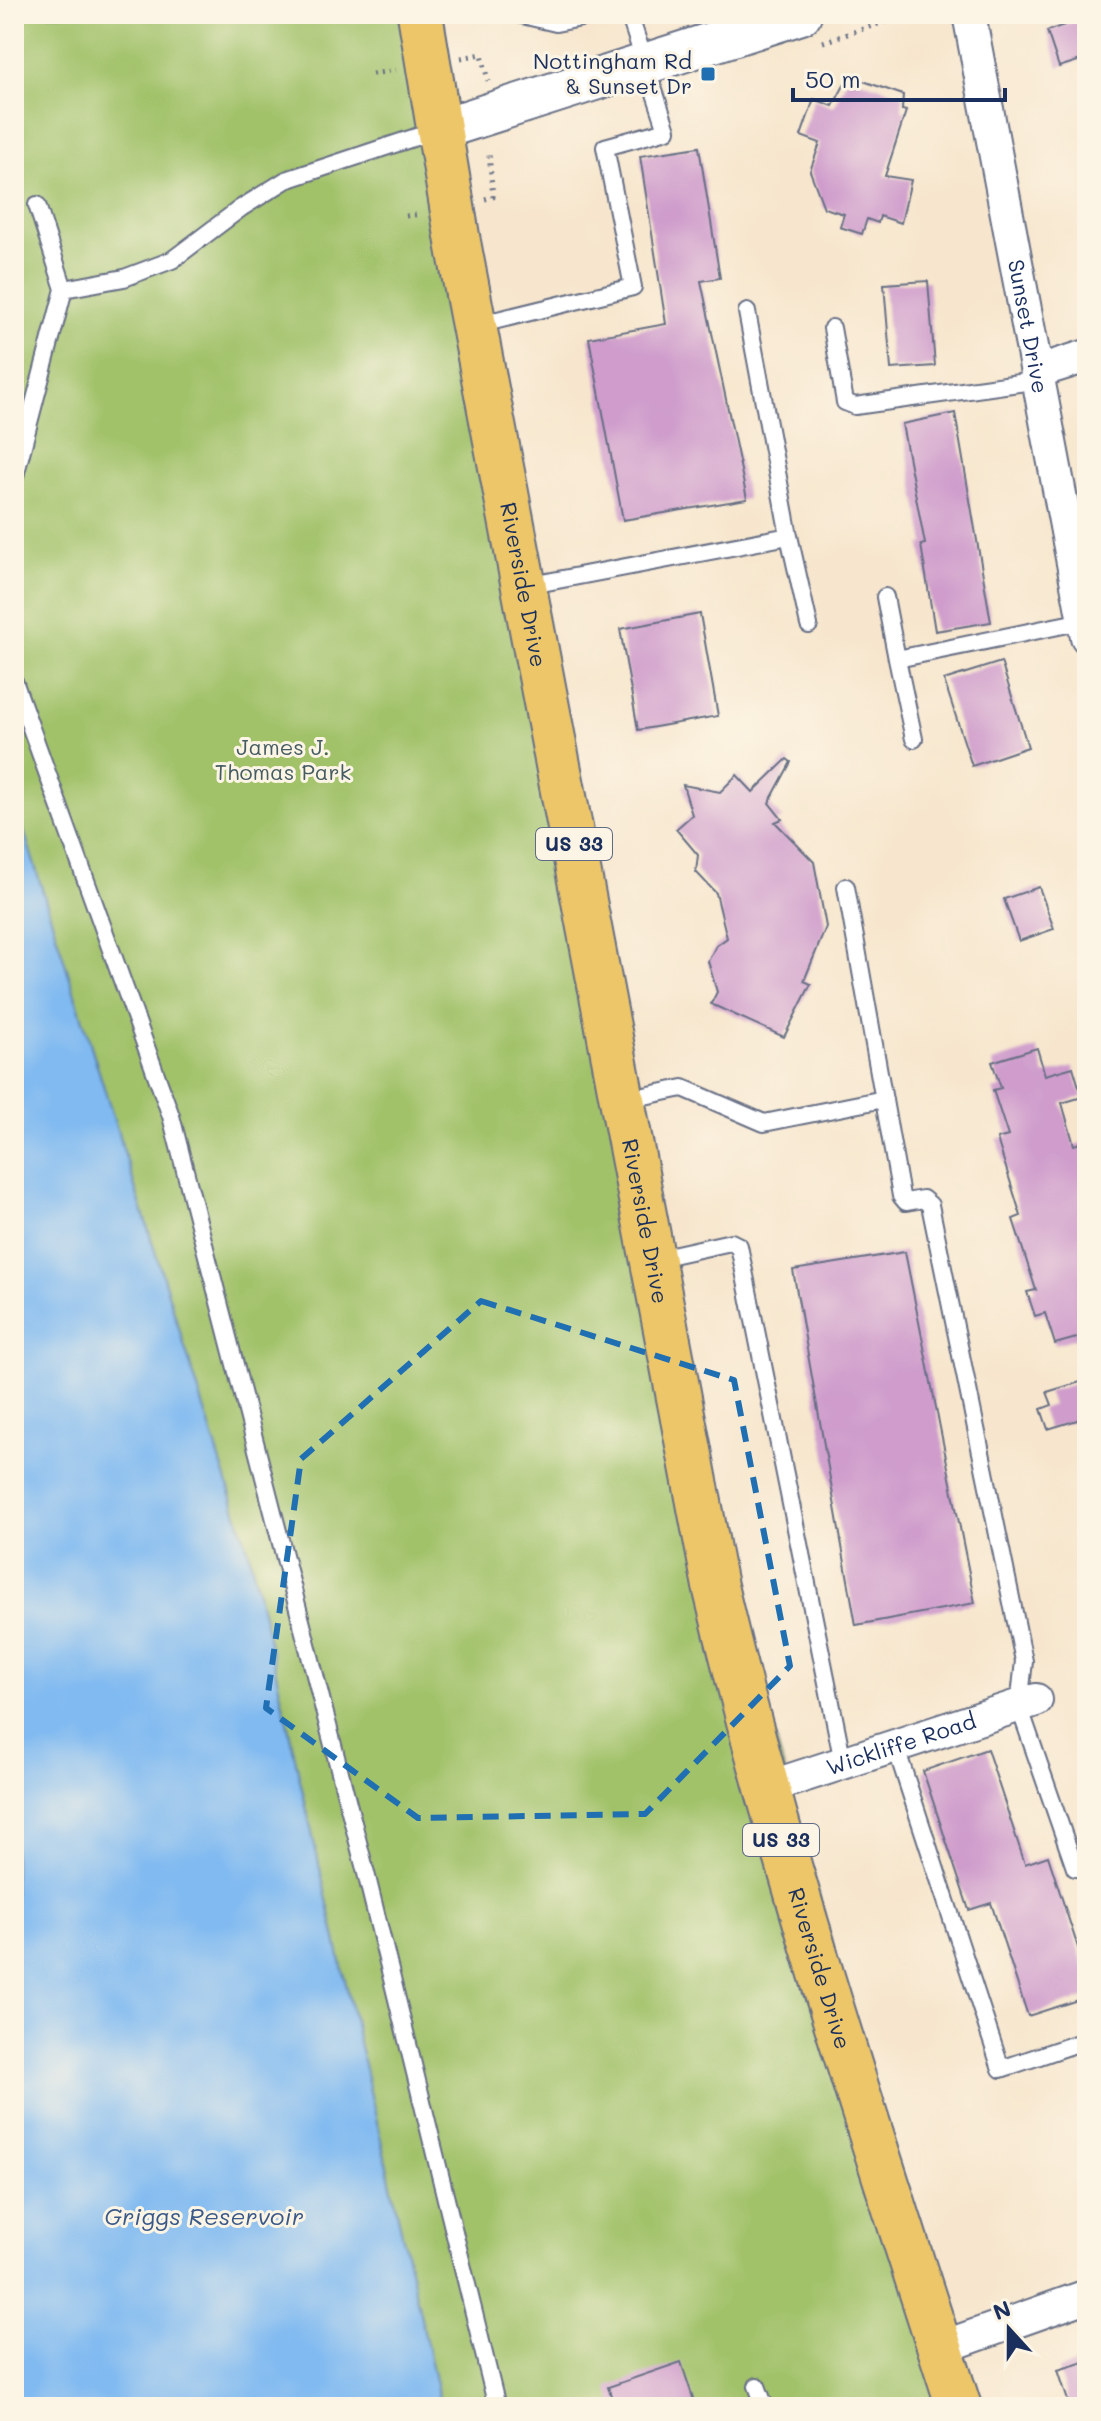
<svg xmlns="http://www.w3.org/2000/svg" width="1101" height="2421" font-family="Mali,sans-serif">
<style>
.green{fill:#a2c26a;stroke:#5e7864;stroke-width:2}
.water{fill:#80baf1;stroke:#4e74a8;stroke-width:2}
.building{fill:#cf9ccc}
.lines{fill:none;stroke-linecap:round;stroke-linejoin:round}
.service-casing{stroke:#686f85;stroke-width:20}
.minor-casing{stroke:#686f85;stroke-width:36}
.tertiary-casing{stroke:#686f85;stroke-width:44}
.primary-casing{stroke:#686f85;stroke-width:48}
.path{stroke:#686f85;stroke-width:5;stroke-dasharray:2 6;stroke-linecap:butt}
.service{stroke:#fff;stroke-width:16}
.minor{stroke:#fff;stroke-width:32}
.tertiary{stroke:#fff;stroke-width:40}
.primary{stroke:#ecc669;stroke-width:44}
.marked{fill:none;stroke:#1f6fb2;stroke-width:6;stroke-dasharray:16 10;stroke-linejoin:round}
.poi-dot{fill:#1f6fb2;stroke:#fcf5e5;stroke-width:3}
.labels{text-anchor:middle;stroke-width:6;stroke-linejoin:round;paint-order:stroke}
.shield{fill:#fcf5e5;stroke:#5e6a86;stroke-width:2}
.shield-label{font-size:20px;font-weight:bold;fill:#1b2f5e}
.poi-label{font-size:22px;fill:#1b2f5e;stroke:#fcf5e5;text-anchor:end}
.street-label{font-size:22px;fill:#1b2f5e;stroke:#fcf5e5}
.park-label{font-size:22px;fill:#445b62;stroke:#fcf5e5}
.water-label{font-size:24px;font-style:italic;fill:#39598a;stroke:#fcf5e5}
</style>
<rect width="100%" height="100%" fill="#fcf5e5"/>
<filter id="ink" filterUnits="userSpaceOnUse"><feTurbulence type="fractalNoise" baseFrequency=".0125" numOctaves="2"/><feDisplacementMap in="SourceGraphic" scale="16" xChannelSelector="R" yChannelSelector="G"/><feConvolveMatrix kernelMatrix="1 2 1 2 8 2 1 2 1" color-interpolation-filters="sRGB"/></filter>
<filter id="wash" filterUnits="userSpaceOnUse"><feTurbulence type="fractalNoise" baseFrequency=".006" numOctaves="4" result="noise"/><feDisplacementMap in="SourceGraphic" scale="32" xChannelSelector="R" yChannelSelector="G"/><feGaussianBlur stdDeviation="1.8" result="paint"/><feColorMatrix in="noise" values="0 0 0 0 0 0 0 0 0 0 0 0 0 0 0 0 0 1.4 0 .05"/><feComposite in="paint" operator="in"/></filter>
<g filter="url(#wash)">
<rect width="100%" height="100%" fill="#f7e6cd"/>
<path class="green" d="M14,14h406l256,1361 283,1032h-518l-192,-854 -235,-754z"/>
<path class="water" d="M14,799l235,754 192,854h-427z"/>
<g id="blocks">
<path class="building" d="M1087,17v41l-28,9 -12,-36z
M849,76l54,19 -1,15 4,1 -21,65 26,4 -10,43 -21,-7 -2,7 -11,-4 -5,15 -22,-7 4,-13 -20,-6 -14,-37 10,-28 -19,-7 13,-37 19,7z
M699,147l21,131 -19,3 46,218 -124,21 -34,-182 77,-14 -26,-168z
M928,281l7,85 -44,3 -7,-85z
M955,413l36,209 -56,9 -14,-86 4,-1 -23,-120z
M700,614l18,102 -80,14 -18,-101z
M1001,662l27,85 -56,19 -28,-86z
M787,759l4,3 -22,41 13,16 -7,3 39,40 12,65 -22,54 7,3 -27,53 -73,-33 6,-12 -9,-31 8,-15 11,-8 -11,-45 -20,-21 2,-17 -22,-26 16,-14 -9,-30 37,7 17,-17 16,17z
M1039,887l15,42 -35,12 -15,-42z
M1037,1048l8,27 28,-8 9,30 -20,6 12,42 13,-4v194l-32,9 -10,-31 -10,3 -8,-24 9,-2 -23,-71 8,-3 -24,-77 11,-3 -15,-46 8,-2 -9,-26z
M905,1252l70,351 -119,22 -63,-355z
M1087,1380v37l-39,12 -7,-20 11,-4 -5,-13z
M987,1749l38,115 23,-8 39,119v22l-59,19 -37,-113 -22,7 -46,-139z
M1087,2361v46h-17l-12,-37z
M681,2362l15,45h-81l-7,-20z"/>
</g>
</g>
<g filter="url(#ink)">
<use href="#blocks" fill-opacity="0" stroke="#686f85" stroke-width="2"/>
<g class="lines">
<g class="service-casing">
<path id="service" d="M518,14l38,9 45,-9
M64,289l60,-11 48,-18 69,-52 45,-28 151,-50
M477,325l156,-38 -28,-140 62,-17 -38,-116
M832,328l13,74 10,4 185,-26
M14,480l50,-191 -27,-84
M789,536l20,89
M526,586l263,-50 -42,-224
M885,597l12,62
M14,681l157,435 196,761 130,530
M914,739l-17,-80 186,-38
M846,887l55,309 5,6 17,-3 7,6 94,456 -5,45 56,162 12,1
M625,1100l58,-12 81,35 120,-24
M654,1259l77,-17 8,4 104,516
M895,1745l106,324 86,-29
M757,2386l8,21"/>
</g>
<g class="minor-casing">
<g id="minor">
<path id="s1" d="M969,14l118,623"/>
<path d="M1039,371l48,-15"/>
<path id="s2" d="M766,1788l270,-88"/>
<path d="M940,2348l147,-52"/>
</g>
</g>
<g class="tertiary-casing">
<path id="tertiary" d="M441,129l360,-115"/>
</g>
<g class="primary-casing">
<g id="primary">
<path id="s3" d="M420,14l38,228 257,1344c66,279 156,549 244,821"/>
</g>
</g>
<path class="path" d="M823,42l86,-28
M461,58l21,-4 6,27
M372,74l24,-4
M485,199l8,-2 -4,-43
M406,216l15,-2"/>
<use href="#service" class="service"/>
<use href="#minor" class="minor"/>
<use href="#tertiary" class="tertiary"/>
<use href="#primary" class="primary"/>
</g>
</g>
<path class="marked" d="M481,1301l253,79 56,286 -145,148 -227,4 -152,-110 35,-249z"/>
<rect class="poi-dot" x="700" y="66" width="16" height="16" rx="4"/>
<g class="labels">
<g class="shield">
<rect x="536" y="828" width="76" height="32" rx="6"/>
<rect x="743" y="1824" width="76" height="32" rx="6"/>
</g>
<g class="shield-label">
<text x="574" y="851">US 33</text>
<text x="781" y="1847">US 33</text>
</g>
<g class="poi-label">
<text x="692" y="69">Nottingham Rd<tspan x="692" dy="25">&amp; Sunset Dr</tspan></text>
</g>
<g class="street-label">
<text dy="8" stroke="none"><textPath href="#s1" startOffset="318">Sunset Drive</textPath></text>
<text dy="8" stroke="none"><textPath href="#s3" startOffset="580">Riverside Drive</textPath></text>
<text dy="8" stroke="none"><textPath href="#s3" startOffset="1228">Riverside Drive</textPath></text>
<text dy="8" stroke="none"><textPath href="#s2" startOffset="142">Wickliffe Road</textPath></text>
<text dy="8" stroke="none"><textPath href="#s3" startOffset="1996">Riverside Drive</textPath></text>
</g>
<g class="park-label">
<text x="283" y="755">James J.<tspan x="283" dy="25">Thomas Park</tspan></text>
</g>
<g class="water-label">
<text x="204" y="2225">Griggs Reservoir</text>
</g>
</g>
<rect width="1101" height="2421" fill="none" stroke="#fcf5e5" stroke-width="48"/>
<g transform="translate(1009 2329) rotate(339)" stroke="#fcf5e5" stroke-width="6" paint-order="stroke">
<path d="M0-6L14 30L0 20L-14 30Z" fill="#1b2f5e"/>
<text y="-12" font-size="22" font-weight="bold" text-anchor="middle" fill="#1b2f5e">N</text>
</g>
<path d="M793 88v12h212v-12" fill="none" stroke="#1b2f5e" stroke-width="4"/>
<text x="805" y="88" font-size="24" fill="#1b2f5e" stroke="#fcf5e5" stroke-width="6" paint-order="stroke">50 m</text>
</svg>
